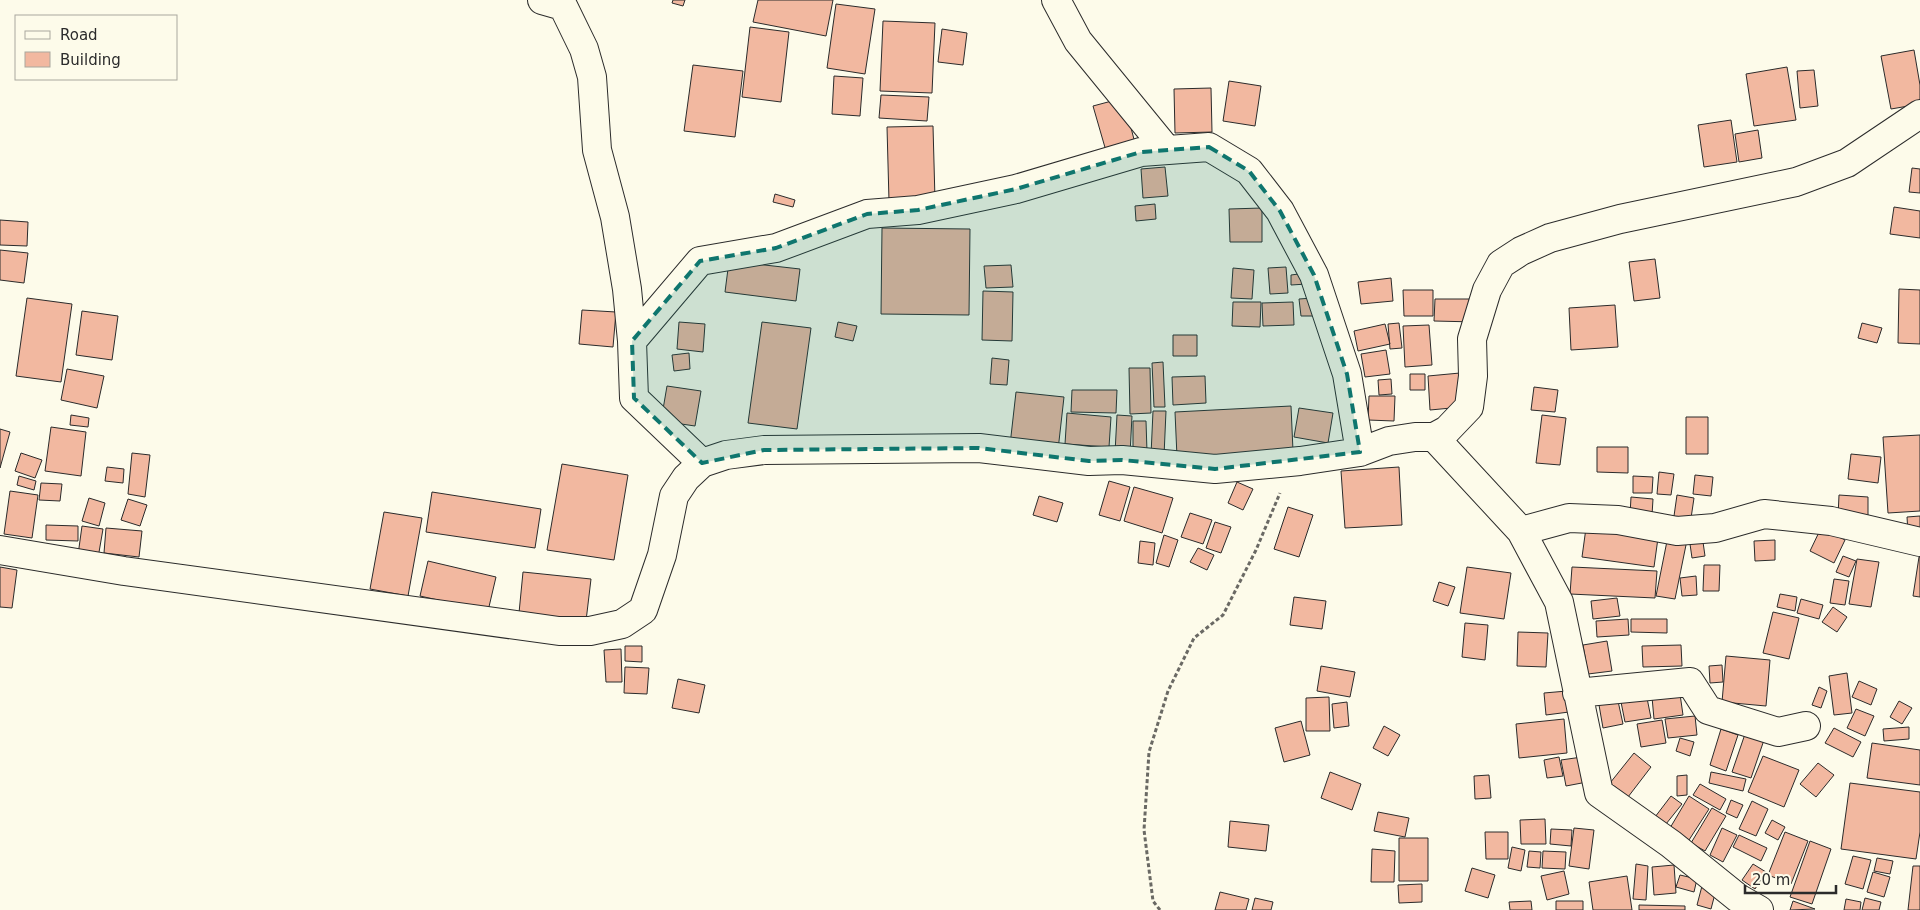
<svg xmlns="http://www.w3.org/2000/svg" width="1920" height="910" font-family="'DejaVu Sans',sans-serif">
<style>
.building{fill:#f2b8a0;stroke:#2b2b2b}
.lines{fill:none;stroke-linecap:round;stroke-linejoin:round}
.minor-casing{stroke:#2b2b2b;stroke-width:30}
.path{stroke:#6a6964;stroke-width:3;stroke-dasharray:4 2.5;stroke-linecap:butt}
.minor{stroke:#fdfbea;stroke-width:28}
.marked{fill:#0f766e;fill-opacity:0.2;stroke:#0f766e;stroke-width:4;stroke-dasharray:10 6;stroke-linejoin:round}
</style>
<rect width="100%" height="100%" fill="#fdfbea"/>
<path class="building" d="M673,0h12l-2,6 -11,-3z
M758,0h75l-7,36 -73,-14z
M836,4l39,5 -10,65 -38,-6z
M883,21l52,2 -3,70 -52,-2z
M750,27l39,5 -8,70 -39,-5z
M942,29l25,4 -4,32 -25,-3z
M1914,50l6,35v19l-29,5 -10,-53z
M693,65l50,6 -8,66 -51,-6z
M1787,67l9,53 -42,6 -8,-52z
M1814,70l4,36 -18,2 -3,-37z
M834,76l29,2 -3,38 -28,-2z
M1229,81l32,5 -6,40 -32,-5z
M1211,88l1,44 -37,1 -1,-44z
M881,95l48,2 -2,24 -48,-3z
M1123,98l12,45 -29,8 -13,-45z
M1731,120l6,42 -33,5 -6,-42z
M933,126l2,74 -46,1 -2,-74z
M1758,130l4,28 -23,4 -4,-28z
M1165,167l3,29 -25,2 -2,-29z
M1912,168l8,1v24l-11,-1z
M775,194l20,6 -2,7 -20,-5z
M1155,204l1,15 -20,2 -1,-15z
M1894,207l26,4v27l-30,-4z
M1262,208v34h-32l-1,-33z
M0,220l28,2 -1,24 -27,-1z
M882,228l88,1 -1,86 -88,-1z
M0,250l28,3 -4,30 -24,-3z
M1655,259l5,39 -26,3 -5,-39z
M729,261l71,8 -4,32 -71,-9z
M1011,265l2,22 -27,1 -2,-22z
M1286,267l2,26 -18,1 -2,-26z
M1233,268l21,2 -2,29 -21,-1z
M1306,273l1,11 -16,1v-10z
M1391,278l2,23 -32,3 -3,-22z
M1899,289l21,1v54l-22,-1z
M1403,290h30v26h-29z
M983,291l30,1 -1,49 -30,-1z
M27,298l45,6 -11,78 -45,-6z
M1313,298l1,18h-13l-2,-17z
M1435,299h41v23l-42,-1z
M1233,302h28l-1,25 -28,-1z
M1293,302l1,23 -31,1 -1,-23z
M1615,305l3,42 -47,3 -2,-42z
M582,310l34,2 -3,35 -34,-3z
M82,311l36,5 -6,44 -36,-5z
M679,322l26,2 -2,28 -26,-3z
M762,322l49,6 -14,101 -49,-6z
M838,322l19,4 -4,15 -18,-4z
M1399,323l3,25 -12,1 -2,-25z
M1862,323l20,5 -5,15 -19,-5z
M1385,324l5,20 -32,7 -4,-20z
M1429,325l3,40 -27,2 -2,-41z
M1173,335h24v21h-24z
M1386,350l4,24 -25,3 -4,-23z
M689,353l1,16 -16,2 -2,-16z
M992,358l17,2 -2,25 -17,-1z
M1163,362l2,45h-11l-2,-44z
M1129,368h21l1,45 -21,1z
M67,369l37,7 -7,32 -36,-8z
M1460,373l2,34 -32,3 -2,-34z
M1410,374h15v16h-15z
M1205,376l1,27 -33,2 -1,-28z
M1391,379l1,15 -13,1 -1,-15z
M667,386l34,5 -6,35 -34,-5z
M1534,387l24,3 -3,22 -24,-2z
M1072,390h45l-1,23 -45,-1z
M1016,392l48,5 -6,53 -48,-5z
M1369,396h26l-1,25 -26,-1z
M1291,406l2,45 -116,6 -2,-45z
M1299,408l34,5 -5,30 -34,-6z
M1153,411h13l-2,45 -13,-1z
M1067,413l44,4 -2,30 -44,-3z
M71,415l18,3 -1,9 -18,-2z
M1117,415l15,1 -2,38 -15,-1z
M1542,415l24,3 -6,47 -24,-2z
M1686,417h22v37h-22z
M1133,421h13l1,31h-14z
M51,427l35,5 -5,44 -36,-5z
M0,429l10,3 -10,36z
M1920,435v76l-32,2 -5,-76z
M1597,447h31v26l-31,-1z
M21,453l21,7 -7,18 -20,-7z
M132,453l18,2 -5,42 -17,-3z
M1851,454l30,3 -3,26 -30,-4z
M562,464l66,11 -14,85 -67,-10z
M107,467l17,2 -1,14 -18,-2z
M1399,467l3,58 -57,3 -4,-57z
M1659,472l15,2 -3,21 -14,-1z
M1695,475l18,2 -2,19 -18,-2z
M19,476l17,5 -2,9 -17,-5z
M1633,476l20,1 -1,16h-19z
M1109,481l21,6 -10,34 -21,-6z
M1237,482l16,7 -10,21 -15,-7z
M41,483l21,1 -2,17 -21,-1z
M1134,487l39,11 -11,35 -38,-12z
M10,491l28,4 -6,43 -28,-4z
M432,492l109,17 -6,39 -109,-16z
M1677,495l17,3 -4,27 -17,-2z
M1839,495l29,2v21l-30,-1z
M1039,496l24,7 -6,19 -24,-7z
M1631,497l22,2 -1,16h-22z
M89,498l16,5 -6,23 -17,-5z
M128,499l19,6 -7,21 -19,-6z
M1288,507l25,8 -14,42 -25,-8z
M384,512l38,6 -14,78 -38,-7z
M1190,513l22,7 -9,24 -22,-7z
M1920,516v17h-12l-1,-16z
M1215,522l16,5 -10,26 -15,-5z
M46,525l32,1v15l-32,-1z
M82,526l21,3 -5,29 -20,-3z
M106,528l36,3 -3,26 -35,-4z
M1586,528l72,10 -4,29 -72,-10z
M1821,528l24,12 -11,23 -24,-12z
M1164,535l14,5 -9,27 -13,-4z
M1668,536l19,4 -12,59 -19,-3z
M1775,540v20l-20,1 -1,-20z
M1140,541l15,2 -2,22 -15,-2z
M1703,542l2,14 -13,2 -2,-14z
M1198,548l16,7 -7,15 -17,-8z
M1843,556l13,5 -7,16 -13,-5z
M1919,557h1v40l-7,-1z
M1857,559l22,3 -8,45 -22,-3z
M428,561l68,16 -8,34 -68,-15z
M1704,565h16l-1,26h-16z
M0,567l17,3 -5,38 -12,-1z
M1467,567l44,6 -7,46 -44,-6z
M1572,567l85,4 -2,27 -85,-4z
M523,572l68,7 -5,42 -67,-8z
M1696,576l1,19 -15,1 -2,-18z
M1834,579l15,2 -4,24 -15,-2z
M1439,582l16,5 -7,19 -15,-5z
M1780,594l17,3 -2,14 -18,-4z
M1294,597l32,4 -4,28 -32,-4z
M1617,598l3,18 -27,3 -2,-18z
M1801,599l22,6 -4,14 -22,-6z
M1833,607l14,10 -10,15 -15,-10z
M1773,612l26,6 -10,41 -26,-6z
M1628,619l1,16 -32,2 -1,-16z
M1631,619h36v14l-36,-1z
M1465,623l23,2 -3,35 -23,-3z
M1518,632l30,1 -2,34 -29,-1z
M1607,641l5,30 -24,3 -5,-29z
M1681,645l1,21 -39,1 -1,-21z
M625,646h17v16l-17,-1z
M621,649l1,33h-16l-2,-32z
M1726,656l44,4 -4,46 -44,-4z
M1722,665l1,17 -13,1 -1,-17z
M1321,666l34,6 -5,25 -33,-6z
M625,667l24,1 -2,26 -23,-1z
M1847,673l5,40 -18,2 -5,-39z
M678,679l27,6 -6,28 -27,-5z
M1859,681l18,8 -6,16 -19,-8z
M1819,687l8,4 -6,17 -9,-3z
M1567,691l2,21 -23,3 -2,-22z
M1680,694l3,21 -29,4 -2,-22z
M1329,697l1,34h-24v-33z
M1647,698l4,20 -26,4 -4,-20z
M1618,701l5,23 -20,4 -4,-23z
M1899,701l13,7 -10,16 -12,-7z
M1347,702l2,24 -15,2 -2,-24z
M1856,709l18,7 -9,20 -18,-8z
M1695,716l2,19 -29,3 -3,-19z
M1564,719l3,34 -48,5 -3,-34z
M1662,720l4,23 -25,4 -4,-23z
M1301,721l9,34 -26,7 -9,-34z
M1384,726l16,9 -12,21 -15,-8z
M1909,727v12l-25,2 -1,-12z
M1834,728l27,14 -8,15 -28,-14z
M1721,729l17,6 -12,36 -16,-6z
M1745,734l19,6 -13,38 -19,-6z
M1680,738l14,4 -4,14 -14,-5z
M1872,743l48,7v35l-53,-7z
M1634,753l17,14 -23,30 -18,-14z
M1763,756l36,14 -15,37 -36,-15z
M1559,757l4,19 -16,2 -3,-18z
M1582,757l5,25 -21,4 -5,-26z
M1818,763l16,12 -18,22 -16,-13z
M1330,772l31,12 -9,26 -31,-12z
M1711,772l35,7 -3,12 -34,-8z
M1489,775l2,23 -16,1 -1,-23z
M1687,775v20l-10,1v-20z
M1850,783l70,9v40l-4,27 -75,-10z
M1700,784l26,15 -6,11 -27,-15z
M1671,796l11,8 -16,20 -11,-7z
M1689,796l20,13 -20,31 -19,-12z
M1731,800l12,5 -6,13 -11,-5z
M1752,801l16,8 -12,27 -17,-7z
M1712,808l14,8 -21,35 -14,-8z
M1378,812l31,6 -4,19 -31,-6z
M1545,819l1,25h-25l-1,-24z
M1772,820l13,7 -7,13 -13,-7z
M1230,821l39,4 -3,26 -38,-4z
M1574,828l20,2 -5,39 -20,-3z
M1722,828l15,7 -14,27 -13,-7z
M1551,829l21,1 -1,16 -21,-2z
M1485,832h23v27h-22z
M1785,832l23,9 -17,43 -23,-9z
M1739,835l28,13 -6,13 -28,-14z
M1399,838h29v43h-29z
M1810,841l21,8 -19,55 -22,-7z
M1512,847l13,3 -4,21 -13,-3z
M1372,849l23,2 -1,31h-23z
M1529,851l12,1 -1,16 -13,-1z
M1543,851l23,1 -1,17 -23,-1z
M1853,856l18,4 -8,29 -18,-5z
M1877,858l16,3 -3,13 -16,-3z
M1636,864l12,2 -2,34 -13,-1z
M1753,864l13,8 -11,17 -13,-9z
M1674,865l2,28 -22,2 -2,-28z
M1913,866h7v44h-12z
M1472,868l23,7 -7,23 -23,-7z
M1564,871l5,23 -22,6 -6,-24z
M1873,872l17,5 -6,20 -17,-5z
M1680,875l17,4 -3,13 -18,-5z
M1627,876l5,34h-39l-4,-28z
M1422,884v18l-23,1 -1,-18z
M1702,886l14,4 -5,19 -14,-4z
M1220,892l29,7 -3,11h-31z
M1255,898l18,4 -2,8h-19z
M1865,898l16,4 -2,8h-17z
M1846,899l15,3 -1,8h-16z
M1531,901l1,9h-22l-1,-8z
M1556,901h27v9h-27z
M1793,901l22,8 -25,1z
M1639,905l46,1v4h-46z"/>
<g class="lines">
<g class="minor-casing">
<path id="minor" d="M542,0l21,6 21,43 8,28 5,73 18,67 12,72 5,52
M1056,0l22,41 89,109
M1434,437l87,94 38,71 40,191 72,51 67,54 21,12
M702,463l-68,-65 -2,-57 68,-80 76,-13 91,-34 51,-4 98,-21 125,-37 68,-5 40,24 31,40 34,64 33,99 13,78
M1521,531l48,-13 49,2 59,11 38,-3 49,-14 67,7 89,21
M0,550l124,21 435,60h31l32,-7 21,-14 19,-55 12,-59 12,-18 16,-15 24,-8 38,-5 215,-2 110,13 33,-1 93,9 85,-8 60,-9 29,-11 26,-4h19l13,-7 22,-23 4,-31 -1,-37 15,-49 14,-26 20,-13 29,-13 70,-19 176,-37 51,-19 73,-49
M1577,693l113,-11 18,28 70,22 28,-6"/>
</g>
<path class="path" d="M1160,910l-7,-9 -9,-71 5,-78 19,-61 26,-53 29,-23 33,-65 24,-57"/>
<use href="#minor" class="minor"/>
</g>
<path class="marked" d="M1209,147l40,24 31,40 34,64 33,99 13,78 -145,17 -93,-9 -33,1 -110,-13 -215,2 -62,13 -68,-65 -2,-57 68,-80 76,-13 91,-34 51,-4 98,-21 125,-37z"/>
<rect x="15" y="15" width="162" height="65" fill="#fdfbea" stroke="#a9a89e"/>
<rect x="25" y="31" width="25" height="8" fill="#fdfbea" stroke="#a9a89e"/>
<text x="60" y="40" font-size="15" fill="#2b2b2b">Road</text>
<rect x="25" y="52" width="25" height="15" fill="#f2b8a0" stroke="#a9a89e"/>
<text x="60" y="65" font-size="15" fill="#2b2b2b">Building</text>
<path d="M1745 885v8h91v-8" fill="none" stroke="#2b2b2b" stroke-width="2.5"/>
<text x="1752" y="885" font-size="15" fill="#2b2b2b" stroke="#fdfbea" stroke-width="4" paint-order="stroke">20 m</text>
</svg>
